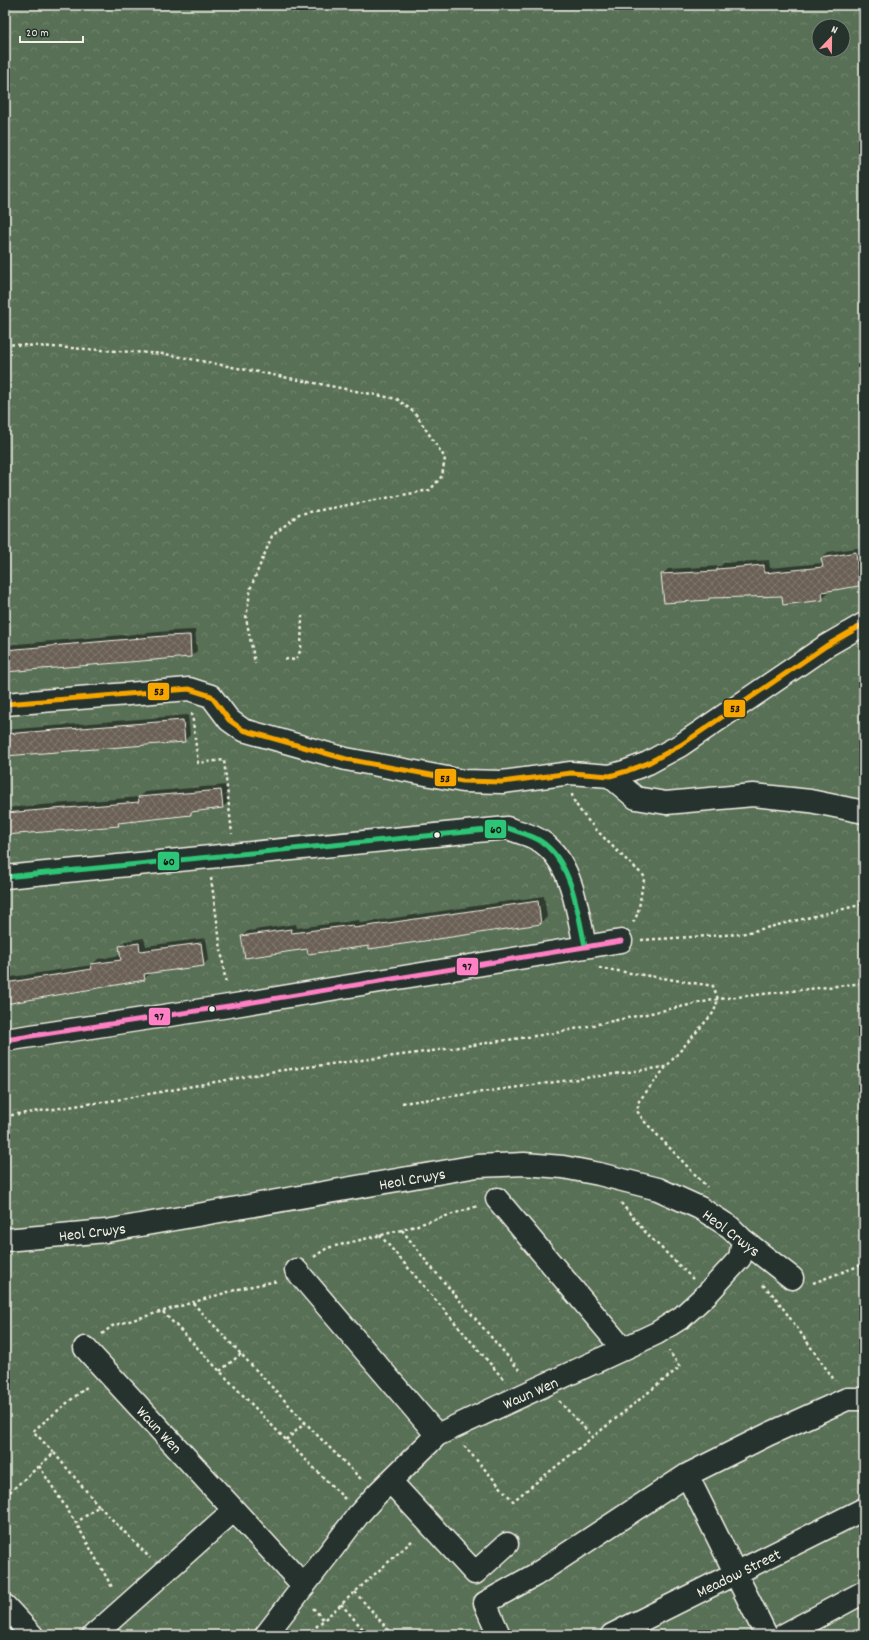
<svg xmlns="http://www.w3.org/2000/svg" width="869" height="1640" font-family="Dekko,sans-serif">
<style>
.forest{fill:url(#forest-crowns);stroke:#a6b09e;fill-rule:evenodd}
.shadow{fill:#0007}
.building{fill:url(#building-cross-hatch);stroke:#f4f1e8}
.lines{fill:none;stroke-linecap:round;stroke-linejoin:round}
.minor-casing{stroke:#f4f1e8;stroke-width:25}
.path{stroke:#f4f1e8;stroke-width:2.5;stroke-dasharray:3 3;stroke-linecap:butt}
.minor{stroke:#26332d;stroke-width:22}
.bus-1-casing{stroke:#26332d;stroke-width:8}
.bus-2-casing{stroke:#26332d;stroke-width:8}
.bus-3-casing{stroke:#26332d;stroke-width:8}
.bus-1{stroke:#f7a600;stroke-width:5}
.bus-2{stroke:#2dc577;stroke-width:5}
.bus-3{stroke:#ff80c5;stroke-width:5}
.bus-dot{fill:#f4f1e8;stroke:#26332d;stroke-width:1.5}
.labels{text-anchor:middle;stroke-width:3;stroke-linejoin:round;paint-order:stroke}
.street-label{font-size:16px;fill:#f4f1e8;stroke:#26332d}
.line-badge{stroke:#26332d;stroke-width:1.5}
.pale-badge-label{font-size:11px;text-anchor:middle;font-weight:bold;fill:#111}
</style>
<defs>
<pattern id="forest-crowns" width="20" height="18" patternUnits="userSpaceOnUse"><rect width="20" height="18" fill="#587055"/><path d="M2 6a3 3 0 1 1 6 0M12 15a3 3 0 1 1 6 0" fill="none" stroke="#71856d"/></pattern>
<pattern id="building-cross-hatch" width="8" height="8" patternUnits="userSpaceOnUse"><rect width="8" height="8" fill="#6a6055"/><path d="M0 0l8 8M0 8l8-8" fill="none" stroke="#80776d"/></pattern>
</defs>
<rect width="100%" height="100%" fill="#343c35"/>
<filter id="ink" filterUnits="userSpaceOnUse"><feTurbulence type="fractalNoise" baseFrequency=".025" numOctaves="2"/><feDisplacementMap in="SourceGraphic" scale="8" xChannelSelector="R" yChannelSelector="G"/><feConvolveMatrix kernelMatrix="1 2 1 2 8 2 1 2 1" color-interpolation-filters="sRGB"/></filter>
<g filter="url(#ink)">
<path class="forest" d="M5,5h859v1630h-859zM819,26h24v24h-24z"/>
<path class="shadow" d="M864,547v33l-5,5 -31,5v3l-5,6 -40,-5 -72,3 -2,2 -47,-24 6,-6 53,-3 2,-3 46,-3 1,8 53,-5 -1,-5 6,-6z
M195,630l2,21 -6,5 -186,16v-27l166,-14z
M188,715l2,20 -6,6 -179,14v-25z
M227,785l1,17 -5,5 -29,3 -4,4 -69,8 -3,3 -113,9v-26l135,-11 5,-5z
M544,896l3,21 -6,6 -171,25v-3l-62,3 -66,-12 6,-5 48,-7 1,4 62,-8 1,3z
M144,938l2,8 60,-8 3,21 -6,6 -53,7v2l-6,5 -139,23v-24l87,-13 6,-6 23,-4 -1,-8 5,-6z"/>
<path class="building" d="M856,552l3,34 -37,6 1,8 -40,5 -1,-9 -73,2v2l-45,3 -3,-29 56,-3v-2l47,-4v8l59,-6 -2,-9z
M190,635l1,22 -186,15v-22l159,-14z
M183,720l2,22 -180,14v-22z
M221,790l2,18 -32,4v3l-73,8 1,3 -114,9v-22l134,-11 -1,-5z
M538,901l3,23 -172,25v-3l-61,8 -1,-5 -62,9 -4,-22 50,-7 1,4 61,-8 1,3z
M139,943l1,8 61,-8 3,23 -60,8 1,6 -140,24v-21l87,-14 -1,-5 30,-4 -2,-14z"/>
<g class="lines">
<g class="minor-casing">
<path id="minor" d="M5,704l184,-15 22,7 18,24 14,10 103,29 117,22 39,1 69,-9 39,3 17,-5 21,-8 33,-18 145,-99 38,-22
M610,776l26,22 30,5 87,-8 57,6 54,11
M5,877l502,-49c14,5 30,8 41,19 25,22 30,68 37,99
M5,1040l224,-34 392,-65
M497,1199l126,150
M5,1240l101,-9 371,-65 47,-2 39,3 36,7 59,15 42,19 30,19 13,13 49,38
M296,1270l141,165
M85,1348l219,238
M687,1475l79,160
M390,1481l85,92 32,-29
M5,1606l27,29
M94,1635l140,-125
M266,1635l93,-121 18,-20 60,-59 186,-86 34,-16 25,-16 26,-24 32,-35 3,-18
M499,1635l-14,-32 50,-28 152,-100 82,-41 78,-35h17
M612,1635l252,-126
M784,1635l80,-43"/>
</g>
<path class="path" d="M5,344l160,10 232,45 18,14 30,45 -3,18 -12,14 -131,24 -27,22 -21,51 -5,31 9,45
M285,659l11,1 5,-11 1,-33
M192,713l6,50 26,-3 8,74
M572,794c1,18 58,69 73,83 -6,16 -3,34 -13,47
M211,878l15,107
M641,940l100,-6 123,-30
M599,968l114,18 5,13 -4,13 -48,55 -27,34 -2,10 7,10 63,66
M402,1103l263,-36
M5,1116l111,-16 160,-29 149,-19 130,-19 163,-34 146,-16
M621,1203l26,31 46,45
M402,1230l24,31 95,111
M380,1235l125,146
M314,1257l13,-9 75,-18 76,-24
M813,1283l51,-19
M763,1285l12,12 60,84
M193,1303l126,134 43,43
M163,1312l123,128 59,59
M102,1334l10,-8 130,-38 36,-7
M220,1371l21,-17
M559,1401l33,35
M286,1440l20,-18
M464,1446l49,55 167,-134 -11,-16
M54,1453l45,53 -23,17 37,66
M39,1466l37,57
M5,1496l49,-43 -21,-22 56,-46
M99,1506l51,52
M355,1592l38,43
M341,1604l27,31
M313,1608l11,12
M307,1635l107,-96"/>
<use href="#minor" class="minor"/>
<g class="bus-1-casing">
<path id="bus-1" d="M5,704l184,-15 22,7 18,24 14,10 103,29 117,22 39,1 69,-9 39,3 17,-5 21,-8 33,-18 145,-99 38,-22"/>
</g>
<g class="bus-2-casing">
<path id="bus-2" d="M5,877l502,-49c14,5 30,8 41,19 25,22 30,68 37,99"/>
</g>
<g class="bus-3-casing">
<path id="bus-3" d="M5,1040l224,-34 392,-65"/>
</g>
<use href="#bus-1" class="bus-1"/>
<use href="#bus-2" class="bus-2"/>
<use href="#bus-3" class="bus-3"/>
</g>
</g>
<g class="bus-dot">
<circle cx="437" cy="835" r="3.5"/>
<circle cx="212" cy="1009" r="3.5"/>
</g>
<g class="labels">
<g class="street-label">
<text transform="translate(412 1178) rotate(-10)" y="6">Heol Crwys</text>
<text transform="translate(92 1231) rotate(-7)" y="6">Heol Crwys</text>
<text transform="translate(732 1232) rotate(37)" y="6">Heol Crwys</text>
<text transform="translate(530 1392) rotate(-24)" y="6">Waun Wen</text>
<text transform="translate(160 1429) rotate(47)" y="6">Waun Wen</text>
<text transform="translate(738 1572) rotate(-26)" y="6">Meadow Street</text>
</g>
</g>
<g class="line-badge">
<rect x="147" y="682" width="23" height="19" rx="4" fill="#f7a600"/>
<rect x="723" y="699" width="23" height="19" rx="4" fill="#f7a600"/>
<rect x="434" y="768" width="23" height="19" rx="4" fill="#f7a600"/>
<rect x="484" y="819" width="23" height="20" rx="4" fill="#2dc577"/>
<rect x="157" y="851" width="23" height="20" rx="4" fill="#2dc577"/>
<rect x="456" y="957" width="23" height="19" rx="4" fill="#ff80c5"/>
<rect x="148" y="1007" width="23" height="19" rx="4" fill="#ff80c5"/>
</g>
<g class="pale-badge-label">
<text x="159" y="695">53</text>
<text x="735" y="712">53</text>
<text x="445" y="782">53</text>
<text x="496" y="833">60</text>
<text x="169" y="865">60</text>
<text x="467" y="970">97</text>
<text x="159" y="1020">97</text>
</g>
<rect width="869" height="1640" fill="none" stroke="#26332d" stroke-width="20"/>
<rect x="10" y="10" width="849" height="1620" fill="none" stroke="#f4f1e8" stroke-width="1.5" filter="url(#ink)"/>
<g transform="translate(831 38) rotate(22)"><circle r="19" fill="#26332d" stroke="#787f78"/>
<path d="M0-3L7 15L0 10L-7 15Z" fill="#ff9aa2"/>
<text y="-6" font-size="11" font-weight="bold" text-anchor="middle" fill="#f4f1e8">N</text>
</g>
<path d="M20 36v6h63v-6" fill="none" stroke="#f4f1e8" stroke-width="2"/>
<text x="26" y="36" font-size="12" fill="#f4f1e8" stroke="#26332d" stroke-width="3" paint-order="stroke">20 m</text>
</svg>
